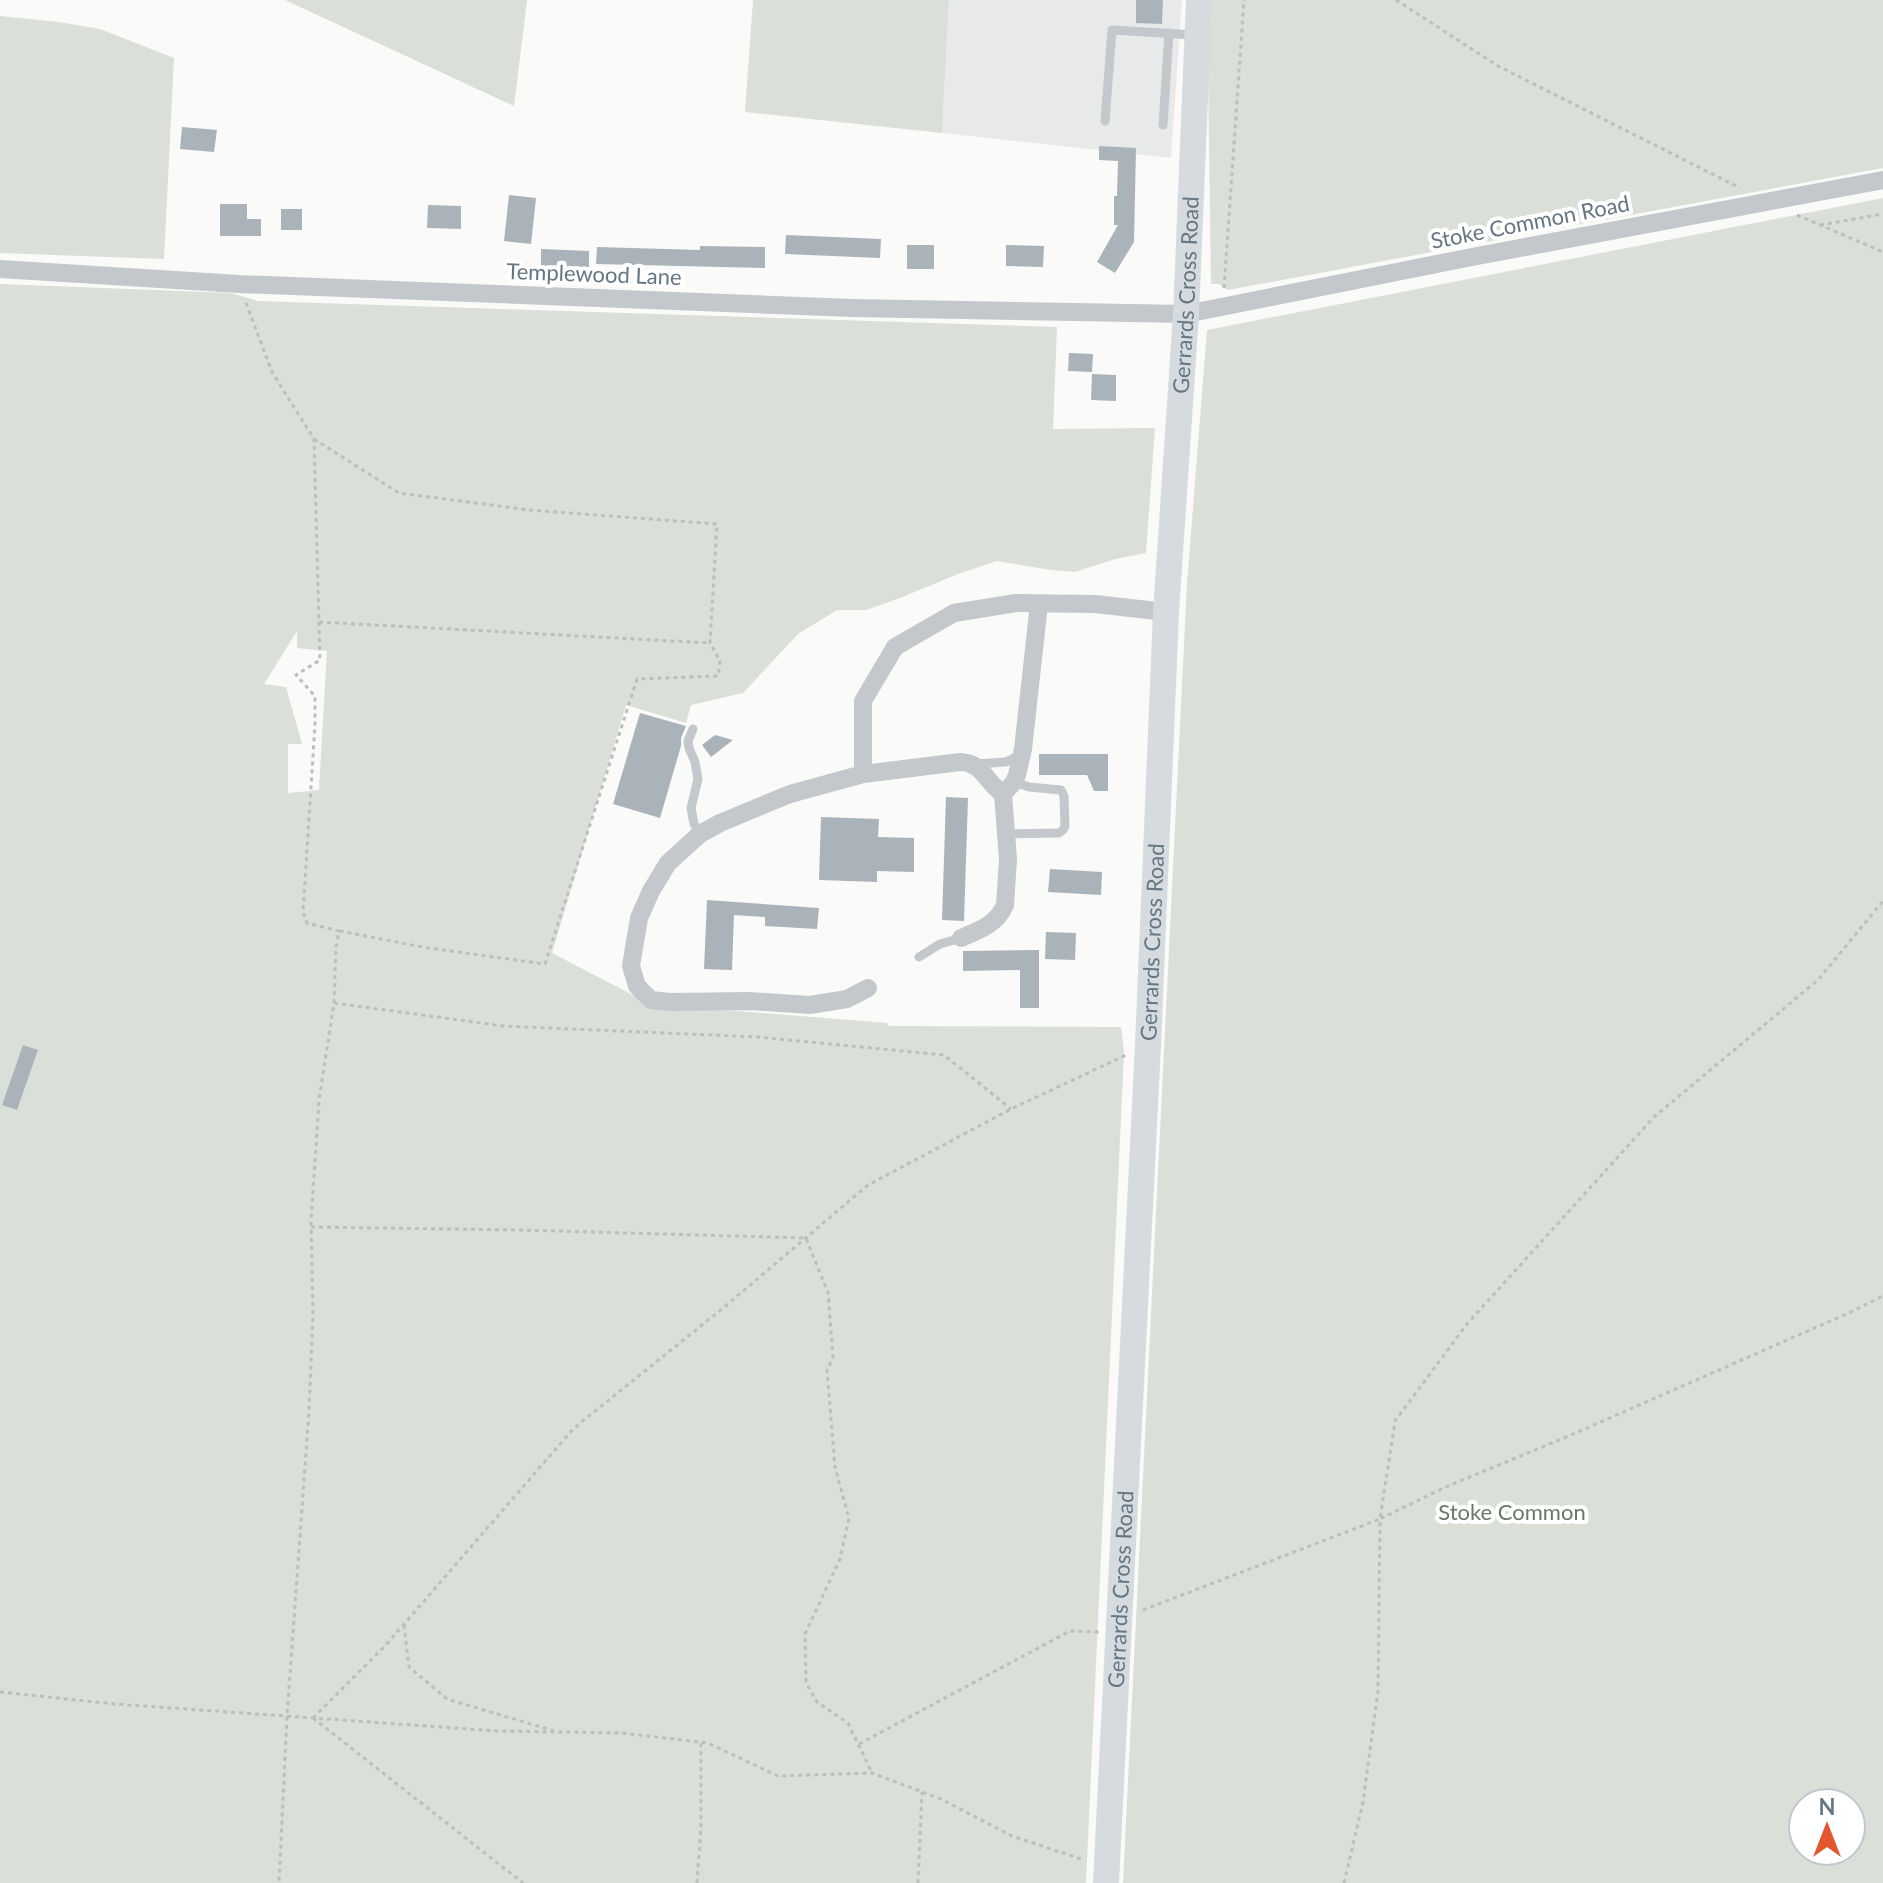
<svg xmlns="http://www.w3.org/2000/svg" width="1883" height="1883" font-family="Lato,sans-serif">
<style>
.built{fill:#e8e9e9}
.green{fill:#dadfd7;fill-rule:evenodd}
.building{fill:#aab3b9}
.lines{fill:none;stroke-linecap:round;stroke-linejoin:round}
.path{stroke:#bbbfc2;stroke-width:3;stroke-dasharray:4 4;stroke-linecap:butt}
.service{stroke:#c3c8cc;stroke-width:9}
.minor{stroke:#c3c8cc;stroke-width:18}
.secondary{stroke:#d6dbdf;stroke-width:26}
.labels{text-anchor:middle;stroke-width:8;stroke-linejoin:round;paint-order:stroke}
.street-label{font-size:22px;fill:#657683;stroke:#fff}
.park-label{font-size:22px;fill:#687a64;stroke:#fff}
</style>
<rect width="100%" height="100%" fill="#fafaf8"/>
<path class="built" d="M949,0h233l-11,158 -229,-25z"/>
<path class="green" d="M285,0h242l-13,106z
M753,0h196l-7,133 -197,-21z
M1207,0h676v168l-655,122 -9,-6h-8z
M0,16l59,6 41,7 74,29 -10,201 -164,-6z
M1883,198v1685h-760l64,-1299 20,-254zM1851,1803v48h-48v-48z
M0,284l231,9 27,8 799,26 -4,102 102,-1 -9,125 -31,6 -40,13 -24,-2 -54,-9 -39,13 -58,24 -34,12h-29l-39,24 -55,59 -52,12 -5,18 -60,-18 -74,248 98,51 237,19 2,3 232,1 3,25 -38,831h-1086zM297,631v17l30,3 -8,139 -31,3v-49h14l-16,-57 -22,-3z"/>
<path class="building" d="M1136,0h27l-1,24 -26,-1z
M182,127l35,3 -3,22 -34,-3z
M1099,146l37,2 -2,94 -19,31 -18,-11 21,-37h-4v-29h3l1,-35 -19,-1z
M509,195l27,3 -5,46 -27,-3z
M220,204h27v15h14v17h-41z
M428,205l33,1v23l-34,-1z
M281,209h21v21h-21z
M786,235l95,4 -1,19 -95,-4z
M907,245h27v24h-27z
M1006,245l38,1 -1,21 -37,-1z
M700,246l65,1v21l-169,-4 1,-17 103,3z
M541,249l48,2v16l-48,-1z
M1069,353l24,1 -1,18 -24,-1z
M1092,374l24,1v26l-25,-1z
M640,713l46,13 -5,12v8l-21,72 -47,-14z
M715,735l18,5 -22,17 -9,-12z
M1039,754h69v37h-14l-7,-16h-48z
M946,797l22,1 -4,123 -22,-1z
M821,817l58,2 -1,18 36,1v34l-37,-1v11l-58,-2z
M1050,869l52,3 -1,23 -53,-3z
M707,900l112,8 -2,21 -52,-3v-9l-31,-2 -2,55 -28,-1z
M1046,932l30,1 -1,27 -30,-1z
M1039,950v58h-19v-38l-57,1v-20z
M23,1045l15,5 -21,60 -15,-5z"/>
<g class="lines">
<path class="path" d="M1396,0l102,66 242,122
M1797,215l86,37
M1820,225l63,-11
M1224,288l20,-288
M246,303l26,69 42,67 6,221 -24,15 19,21v29l-12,187 4,11 32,8 -3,16 -2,56 -15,97 -8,121 2,93 -4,97 -22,305 -8,167
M314,439l85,54 130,17 188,14 -7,119 10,18 -2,15 -81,3 -92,285 -117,-16 -89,-17
M319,622l391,21
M334,1003l169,23 255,11 186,18 67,54
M311,1227l209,3 286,8 22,55 5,64 -6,13 8,97 14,51 -9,41 -35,75 1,49 11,19 31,21 24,50
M1143,1610l237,-91 15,-98 72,-97 187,-207 164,-137 65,-79
M404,1625l5,42 38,32 107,32
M0,1692l115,12 382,27 125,2 86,10 70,33 94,-3 69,26 71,37 72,24
M313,1718l72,-72 189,-218 148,-119 146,-124 143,-76 115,-54
M313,1718l210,165
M859,1744l211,-113 29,1
M697,1883l4,-57v-84
M918,1883l4,-91
M1344,1883l19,-81 15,-111 2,-172 68,-33 123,-51 280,-123 32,-16"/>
<path class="service" d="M1105,121l7,-91 82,5
M1163,125l6,-92
M693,729l-5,12 1,7 6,14 3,17 -7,29 3,16 6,10
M976,764l30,-2 14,-7
M1006,834l53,-1 4,-3 2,-4 -1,-30 -3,-6 -32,-3 -15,-5
M919,957l21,-13 21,-6"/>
<path class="minor" d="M0,269l239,15 613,24 334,6 286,-57 411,-77
M863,774v-73l32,-54 59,-34 62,-10 79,1 71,8
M1003,794l11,-12 3,-7 6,-26 16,-145
M868,988l-21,11 -37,6 -60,-4 -80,1 -19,-2 -14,-14 -6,-20 8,-48 12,-27 17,-28 32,-29 20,-11 70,-29 73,-20 97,-12c24,1 25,20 43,32l5,65 -3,46c-8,19 -25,25 -44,33"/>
<path class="secondary" id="s1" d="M1106,1883l42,-838 18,-433 20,-298 13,-314"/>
</g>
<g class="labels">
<g class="street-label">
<text transform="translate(1530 222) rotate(-11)" y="8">Stoke Common Road</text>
<text transform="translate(594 274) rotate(2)" y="8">Templewood Lane</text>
<text dy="8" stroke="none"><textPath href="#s1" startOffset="1590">Gerrards Cross Road</textPath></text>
<text dy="8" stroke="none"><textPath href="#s1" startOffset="942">Gerrards Cross Road</textPath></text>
<text dy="8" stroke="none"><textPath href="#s1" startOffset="294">Gerrards Cross Road</textPath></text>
</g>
<g class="park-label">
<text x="1512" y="1520">Stoke Common</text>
</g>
</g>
<g transform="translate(1827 1827)"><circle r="38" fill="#ffffff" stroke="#c1c8cd" stroke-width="2"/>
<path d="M0-6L14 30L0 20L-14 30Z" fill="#e4572e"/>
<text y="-12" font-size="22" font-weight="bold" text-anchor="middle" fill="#657683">N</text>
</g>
</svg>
